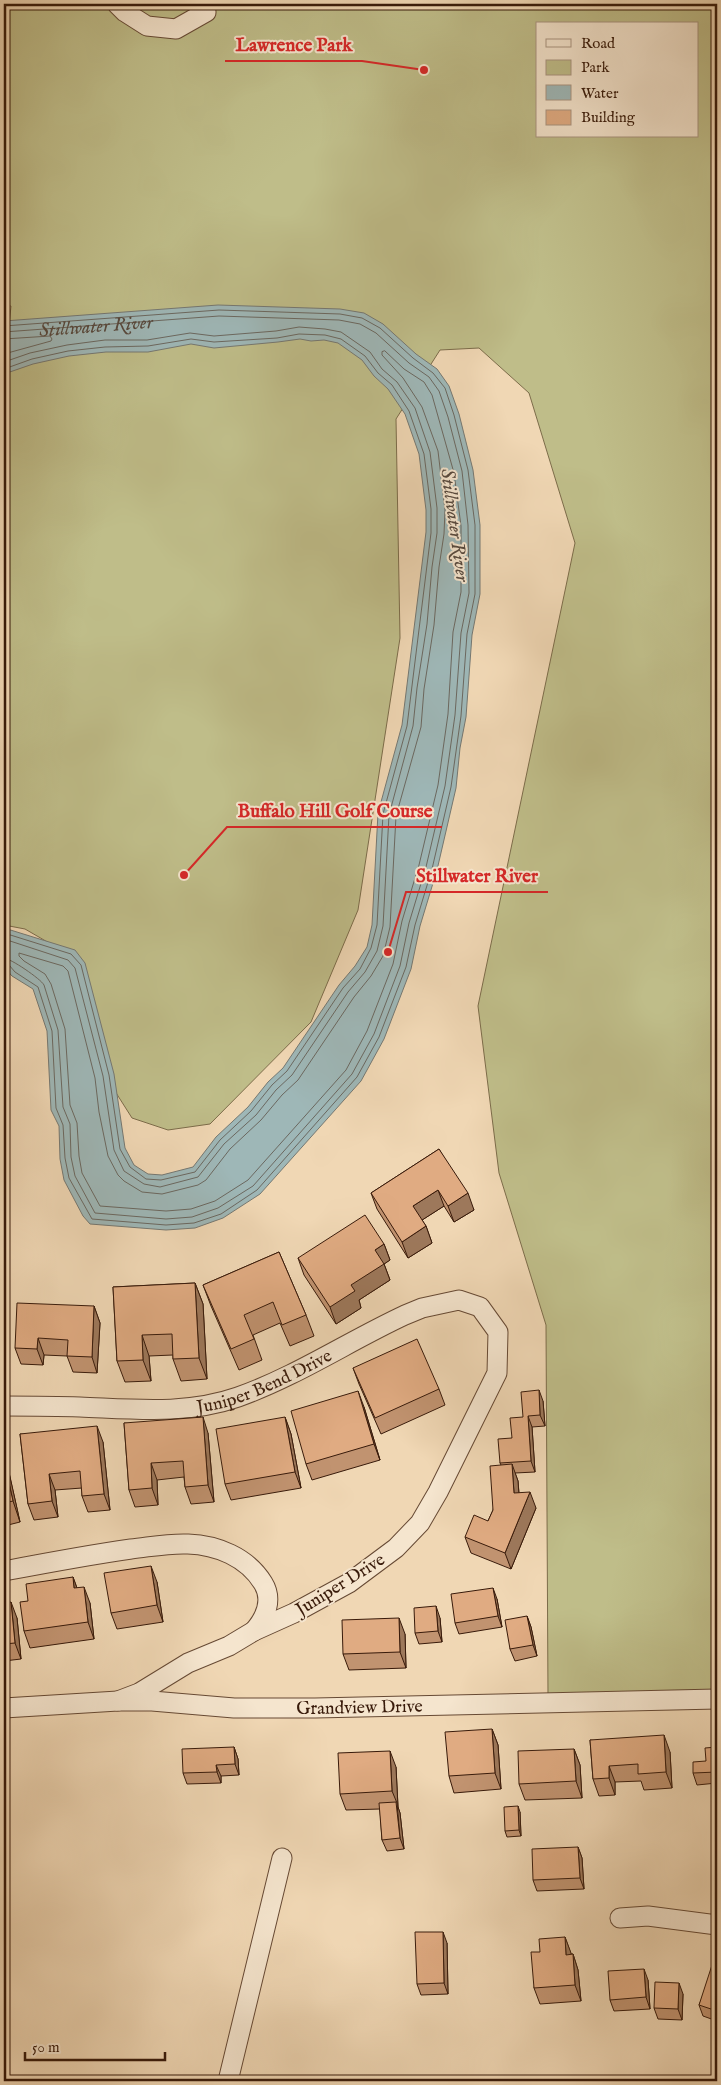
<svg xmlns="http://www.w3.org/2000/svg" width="721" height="2085" font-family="'IM FELL English',serif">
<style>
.green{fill:#bfbd89;stroke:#7c6c4a;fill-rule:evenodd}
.water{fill:#9eb7b7;stroke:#757872}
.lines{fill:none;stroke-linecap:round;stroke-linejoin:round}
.shore{stroke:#6b6860;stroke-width:1}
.minor-casing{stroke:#664934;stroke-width:21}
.minor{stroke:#f5e5ce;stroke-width:19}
.wall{fill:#c19370;stroke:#381a0a}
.shaded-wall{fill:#9d785b;stroke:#381a0a}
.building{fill:#e0ab82;stroke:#381a0a}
.labels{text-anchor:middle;stroke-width:4;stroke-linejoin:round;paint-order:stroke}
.street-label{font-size:18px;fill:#381a0a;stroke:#f5e5ce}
.water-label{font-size:19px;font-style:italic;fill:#57493e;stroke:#f5e5ce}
.leader{fill:none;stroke:#d62828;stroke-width:2}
.callout-dot{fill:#d62828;stroke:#f5e5ce;stroke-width:2}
.callout-label{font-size:19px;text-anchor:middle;font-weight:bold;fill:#d62828;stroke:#f5e5ce;stroke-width:4;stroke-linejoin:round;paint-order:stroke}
</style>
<rect width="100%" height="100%" fill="#f0d7b4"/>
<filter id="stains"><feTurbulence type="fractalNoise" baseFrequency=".004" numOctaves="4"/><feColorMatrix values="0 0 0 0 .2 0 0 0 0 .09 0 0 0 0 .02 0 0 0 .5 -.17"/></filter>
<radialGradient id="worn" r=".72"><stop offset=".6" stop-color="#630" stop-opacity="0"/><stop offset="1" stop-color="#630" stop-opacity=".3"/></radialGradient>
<path class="green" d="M4,4h713v1687l-169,6 -2,-372 -47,-152 -21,-167 97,-463 -46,-150 -50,-45 -39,2 -44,69 4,219 -42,272 -47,112 -101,102 -42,6 -36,-12 -33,-52 -24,-108 -50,-29 -21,-4v-551l7,-68h-7zM537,24h160v112h-160z"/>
<path class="water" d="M218,305l122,4 24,4 19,11 33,30 21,15 12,17 10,28 14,56 7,55v69l-8,41 -6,82 -6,31 -4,40 -19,82 -17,56 -9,43 -27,70 -23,42 -101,113 -37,24 -28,10 -29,2 -76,-6 -7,-8 -19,-36 -4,-21 -1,-33 -8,-16 -4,-79 -14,-42 -21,-13 -8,-9v-39l71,22 10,13 29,111 11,74 9,17 14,9 14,1 31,-8 23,-30 32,-30 20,-25 15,-14 56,-83 16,-19 12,-19 5,-22 6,-112 24,-88 24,-193v-22l-7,-56 -14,-40 -17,-25 -14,-13 -12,-16 -24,-17 -14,-3 -13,1 -11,-2 -22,3 -64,6 -23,-4 -43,8h-42l-37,4 -36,8 -29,10v-53z"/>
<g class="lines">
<g class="shore">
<path d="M4,326l215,-16 121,4 22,4 18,10 33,30 20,15 12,15 9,27 14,55 7,55v69l-8,40 -6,82 -10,71 -19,82 -17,56 -9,42 -27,70 -22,40 -100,113 -36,24 -27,9 -28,2 -74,-6 -23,-41 -4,-20 -2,-33 -7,-17 -4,-77 -14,-44 -23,-15 -6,-7 -5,-1"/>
<path id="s1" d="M4,332l215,-16 120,4 21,4 16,9 33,30 20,14 10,14 9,26 14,54 6,54 1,68 -8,40 -6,82 -10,71 -19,81 -17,56 -9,43 -26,68 -22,40 -99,112 -35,22 -26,9 -26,2 -71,-6 -20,-37 -4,-19 -1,-33 -7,-17 -5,-77 -14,-45c-3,-6 -34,-27 -40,-27"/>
<path d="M4,339l46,-3 2,3 -1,2 -47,13"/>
<path d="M385,351l19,18 20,13 8,13 22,78 7,53v66l-8,40 -5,82 -10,71 -19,80 -17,56 -9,43 -26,67 -21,39 -98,110 -33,21 -24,8 -25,2 -66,-5 -18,-33 -3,-17 -2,-33 -7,-18 -5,-76 -14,-45 -6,-10 -21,-13 -5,-5v-3l44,13 5,5 27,107 4,34 9,44 10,19 6,6 18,11 20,2 36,-9 8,-5 24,-31 31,-29 21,-25 16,-15 56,-83 17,-21 12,-20 7,-29 6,-111 25,-89 3,-38 10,-64 5,-58 5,-33 1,-24 -7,-59 -16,-44 -19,-29 -21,-23v-3z"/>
<path d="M4,362l26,-9 37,-8 38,-5h42l43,-7 24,3 62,-5 23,-4 26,2 16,3 29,20 12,17 15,13 18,26 15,44 7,56v25l-5,34 -5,57 -10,64 -4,38 -24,89 -6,111 -6,25 -12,21 -17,20 -56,83 -16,15 -20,25 -32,29 -26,33 -38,10 -16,-3 -20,-13 -10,-21 -11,-74 -28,-108 -7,-8 -64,-21"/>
<path d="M4,369l28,-10 36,-8 37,-4 43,-1 43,-7 23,3 63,-4 22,-4 26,1 16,4 24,17 13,17 14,12 17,26 15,43 7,55v24l-24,193 -24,88 -6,111 -6,23 -11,21 -17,19 -56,83 -15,14 -21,26 -31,29 -25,32 -34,8 -15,-1 -16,-12 -10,-18 -11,-74 -28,-110 -10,-11 -67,-21"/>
</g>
<g class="minor-casing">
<g id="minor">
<path d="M117,4l8,8 22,14 29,3 30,-17 -1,-8"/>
<path id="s2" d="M4,1406c25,0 50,0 76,1 53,2 107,8 158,-10 59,-21 111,-56 167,-82l17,-7 37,-8 21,7 18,25 -1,41 -59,119 -18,31 -24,25 -47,35 -55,30 -40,18 -25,15 -41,17 -49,30 -21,8"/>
<path d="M4,1571c42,-8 85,-16 127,-22 19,-2 38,-6 57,-5 29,1 59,13 75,39 10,16 3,34 -9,48"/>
<path id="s3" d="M4,1708l114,-7h34l82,7h81l402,-9"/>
<path d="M620,1918l28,-2 69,9"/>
<path d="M228,2081l54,-223"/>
</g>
</g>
<use href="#minor" class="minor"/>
</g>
<path class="wall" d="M439,1149l35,61 -20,12 -10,-16 -22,14 4,6 6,17 -24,15 -31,-49 -6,-16z
M384,1244l6,16 -6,4 6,16 -31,20 2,8 -25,16 -32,-49 -6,-17z
M279,1252l27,63 8,21 -24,10 -10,-23 -27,12 9,25 -23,10 -28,-64 -8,-21z
M195,1283l8,21 4,75 -26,2 -8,-22v-4l-24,1 2,25 -26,1 -8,-21 -4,-74z
M94,1306l6,17 -3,50 -24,-1 -6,-16 -23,-1 -1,10 -22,-1 -6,-16z
M353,1368l86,21 6,16 -64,29 -22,-50z
M543,1401l2,25 -13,1 3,45 -20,1 3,8 1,12 17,15 -25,61 -40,-16 -6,-16 23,-16 5,-11 8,-45 -1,-2 12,-25 11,-21z
M364,1407l16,53 -68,20 -6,-16z
M285,1417l6,17 10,54 -70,12 -6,-16z
M124,1423l84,10 6,69 -23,2 -6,-17 -1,-10 -27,3 1,25 -23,2 -6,-17z
M20,1434l83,8 7,68 -22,2 -6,-16v-8l-27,2 3,27 -24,3 -6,-16z
M4,1451l16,71 -16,4z
M73,1577l4,11 13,15 4,36 -64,9 -6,-17 4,-30z
M157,1582l6,40 -46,7 -6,-16z
M497,1599l5,28 -43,7 -4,-11z
M4,1603l13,15 4,41 -17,2z
M527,1616l4,11 6,29 -22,5 -5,-12z
M440,1618l2,24 -23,2 -4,-11z
M405,1634l1,34 -57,2 -6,-16z
M492,1729l6,16 3,44 -47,4 -5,-17z
M590,1740l80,12 2,36 -28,2 -3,-9 -26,1v13l-16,1 -6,-17z
M234,1747l4,12 1,16 -18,1v7l-34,1 -4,-11z
M717,1747v36l-20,2 -4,-12 13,-12z
M574,1749l6,16 2,33 -57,2 -6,-16z
M396,1767l2,40 2,6 4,36 -17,2 -5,-11 -2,-31 -34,1 -6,-16z
M520,1812l1,24 -14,1 -2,-6z
M578,1847l4,11 2,31 -47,2 -4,-11z
M565,1937l6,17h2l5,16 3,31 -41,3 -6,-16 6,-36z
M447,1943l1,51 -27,1 -4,-11z
M717,1964v57l-14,-5 -4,-11z
M648,1980l2,29 -36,2 -4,-11z
M683,1994l-1,26 -24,-1 -4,-11z"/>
<path class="shaded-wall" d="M438,1190l6,16 -25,16 -6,-16z
M468,1193l6,17 -20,12 -6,-16z
M426,1226l6,17 -24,15 -6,-16z
M384,1244l6,16 -6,4 6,16 -31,20 2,8 -25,16 -6,-17 21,-22 24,-35z
M195,1283l8,21 4,75 -8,-21z
M94,1306l6,17 -3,50 -5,-16z
M142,1335l7,21 2,25 -8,-21z
M38,1338l6,17 -1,10 -6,-16z
M539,1390l4,11 2,25 -5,-11z
M358,1391l6,16 16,53 -6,-16z
M528,1416l4,11 3,45 -4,-11z
M203,1417l5,16 6,69 -6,-17z
M285,1417l6,17 10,54 -6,-16z
M97,1426l6,16 7,68 -6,-16z
M4,1451l1,3 15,68 -7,-21 -9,-40z
M151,1463l6,17 1,25 -6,-17z
M512,1464l6,17 2,29 -6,-17z
M49,1474l6,16 3,27 -6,-16z
M530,1492l6,16 -25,61 -6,-16z
M151,1566l6,16 6,40 -6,-17z
M73,1577l6,17 -5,-6z
M84,1587l6,16 4,36 -6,-17z
M493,1588l4,11 5,28 -4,-11z
M11,1602l6,16 4,41 -6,-16z
M436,1606l4,12 2,24 -4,-11z
M527,1616l4,11 6,29 -4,-11z
M399,1618l6,16 1,34 -6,-16z
M492,1729l6,16 3,44 -6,-16z
M664,1735l6,17 2,36 -6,-16z
M234,1747l4,12 1,16 -4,-11z
M574,1749l6,16 2,33 -6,-17z
M390,1751l6,16 2,40 2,6 4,36 -4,-11 -3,-35 -5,-12z
M216,1765l5,11v7l-4,-11z
M609,1766l6,16v13l-6,-17z
M518,1806l2,6 1,24 -2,-6z
M578,1847l4,11 2,31 -4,-11z
M443,1932l4,11 1,51 -4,-11z
M565,1937l6,16 1,18 -6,-16z
M573,1954l5,16 3,31 -6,-16z
M644,1969l4,11 2,29 -4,-12z
M679,1983l4,11 -1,26 -4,-11z"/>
<path class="building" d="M439,1149l29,44 -20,13 -10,-16 -25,16 13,20 -24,16 -31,-49z
M365,1215l19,29 -9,6 9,14 -33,21 4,6 -25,16 -32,-49z
M279,1252l27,63 -24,10 -9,-23 -29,13 10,24 -23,10 -28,-64z
M195,1283l4,75 -26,1 -1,-25 -30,1 1,25 -26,1 -4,-74z
M17,1303l77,3 -2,51 -25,-1 1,-16 -30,-2 -1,11 -22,-1z
M417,1339l22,50 -64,29 -22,-50z
M539,1390l1,25 -12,1 3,45 -31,2 -2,-24 14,-1 -2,-20 13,-1 -2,-25z
M358,1391l16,53 -68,20 -15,-53z
M203,1417l5,68 -23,2 -2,-26 -32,2 1,25 -23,2 -5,-67z
M285,1417l10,55 -70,12 -9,-55z
M97,1426l7,68 -22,2 -2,-25 -31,3 3,27 -24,3 -8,-70z
M4,1461l9,40 -9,2z
M512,1464l2,29 16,-1 -25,61 -40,-16 9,-22 14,6 5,-11 -3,-44z
M151,1566l6,39 -46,8 -7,-40z
M73,1577l1,11 10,-1 4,35 -64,9 -4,-29 8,-1 -2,-17z
M493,1588l5,28 -43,7 -4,-29z
M11,1602l4,41 -11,1v-41z
M436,1606l2,25 -23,2 -1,-25z
M527,1616l6,29 -23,4 -5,-29z
M399,1618l1,34 -57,2 -1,-34z
M492,1729l3,44 -46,3 -4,-44z
M664,1735l2,37 -28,2v-10l-29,2v12l-16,1 -3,-39z
M234,1747l1,17 -19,1 1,7 -34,1 -1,-24z
M717,1747v25l-24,1v-11l13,-1 -1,-13z
M574,1749l2,32 -57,3 -1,-33z
M390,1751l2,40 -52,3 -2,-41z
M396,1802l4,36 -18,2 -3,-37z
M518,1806l1,24 -14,1 -1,-24z
M578,1847l2,31 -47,2 -1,-31z
M415,1932h28l1,51 -27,1z
M565,1937l1,18 7,-1 2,31 -41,3 -3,-36h9l-1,-13z
M713,1962l4,2v47l-18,-6z
M644,1969l2,28 -36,3 -2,-29z
M655,1982l24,1 -1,26 -24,-1z"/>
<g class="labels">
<g class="street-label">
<text dy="6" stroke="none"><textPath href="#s2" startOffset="265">Juniper Bend Drive</textPath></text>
<text transform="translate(340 1584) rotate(-32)" y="6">Juniper Drive</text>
<text dy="6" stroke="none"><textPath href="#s3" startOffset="356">Grandview Drive</textPath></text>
</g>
<g class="water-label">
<text dy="7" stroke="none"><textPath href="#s1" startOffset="92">Stillwater River</textPath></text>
<text transform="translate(456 525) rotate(82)" y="7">Stillwater River</text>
</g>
</g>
<path class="leader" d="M424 70L362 61H225M184 875L227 827H442M388 952L406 892H548"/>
<g class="callout-dot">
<circle cx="424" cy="70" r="5"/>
<circle cx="184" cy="875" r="5"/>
<circle cx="388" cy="952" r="5"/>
</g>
<g class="callout-label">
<text x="294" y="51">Lawrence Park</text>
<text x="335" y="817">Buffalo Hill Golf Course</text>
<text x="477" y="882">Stillwater River</text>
</g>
<rect width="721" height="2085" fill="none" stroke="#f0d7b4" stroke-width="20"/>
<rect x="5" y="5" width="711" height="2075" fill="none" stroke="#381a0a" stroke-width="2.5"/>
<rect x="10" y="10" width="701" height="2065" fill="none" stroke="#381a0a"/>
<rect x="536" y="22" width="162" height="115" fill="#f5e5ce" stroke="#a99480"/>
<rect x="546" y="39" width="25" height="8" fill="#f5e5ce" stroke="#a99480"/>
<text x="581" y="48" font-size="15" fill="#381a0a">Road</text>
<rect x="546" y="60" width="25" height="15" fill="#bfbd89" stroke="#a99480"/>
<text x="581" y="72" font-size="15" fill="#381a0a">Park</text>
<rect x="546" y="85" width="25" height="15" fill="#9eb7b7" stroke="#a99480"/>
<text x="581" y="98" font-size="15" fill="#381a0a">Water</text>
<rect x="546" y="110" width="25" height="15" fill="#e0ab82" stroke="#a99480"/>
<text x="581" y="122" font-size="15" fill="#381a0a">Building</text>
<path d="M25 2052v8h140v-8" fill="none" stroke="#381a0a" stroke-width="2.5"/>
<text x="32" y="2052" font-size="15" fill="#381a0a" stroke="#f5e5ce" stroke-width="4" paint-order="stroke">50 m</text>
<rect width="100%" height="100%" filter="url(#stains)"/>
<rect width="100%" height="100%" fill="url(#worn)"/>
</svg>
